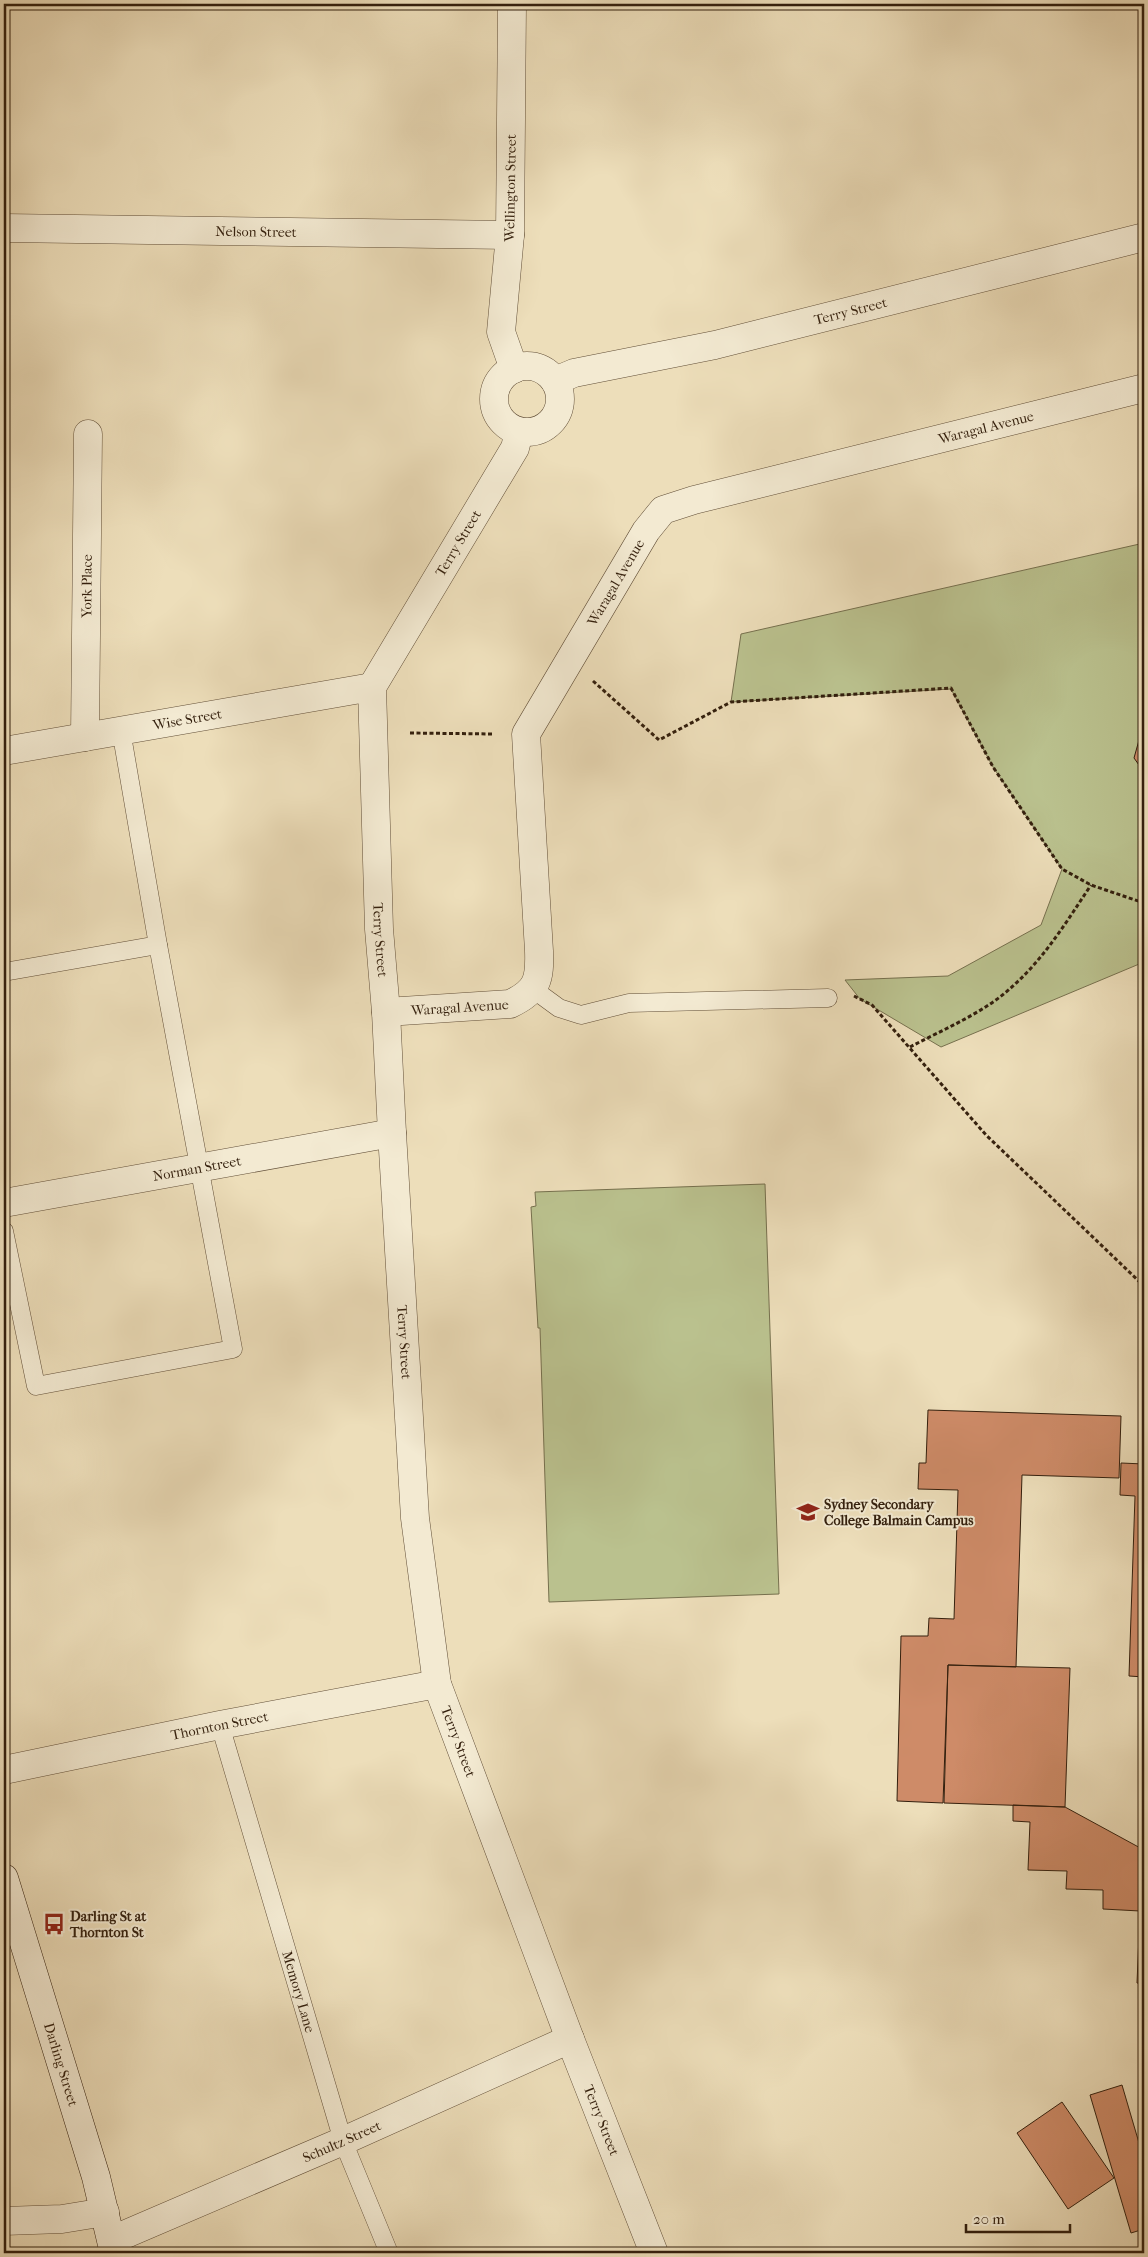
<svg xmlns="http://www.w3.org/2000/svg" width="1148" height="2257" font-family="'IM FELL French Canon',serif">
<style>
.green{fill:#bac18e;stroke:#76704e}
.building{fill:#ce8b68;stroke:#331f0d}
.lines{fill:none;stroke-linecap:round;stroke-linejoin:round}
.lane-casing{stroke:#624f38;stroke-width:19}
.street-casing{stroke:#624f38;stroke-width:29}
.secondary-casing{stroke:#331f0d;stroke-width:29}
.path{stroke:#331f0d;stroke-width:3;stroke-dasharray:4 2.5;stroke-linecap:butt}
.lane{stroke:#f3ead2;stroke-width:18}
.street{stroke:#f3ead2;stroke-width:28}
.secondary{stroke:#f3ead2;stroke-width:28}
.labels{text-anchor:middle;stroke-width:4;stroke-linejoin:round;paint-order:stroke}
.street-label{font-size:14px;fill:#331f0d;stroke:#f3ead2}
.poi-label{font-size:14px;font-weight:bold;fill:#331f0d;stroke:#f3ead2;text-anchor:start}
</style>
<rect width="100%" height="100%" fill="#eddeba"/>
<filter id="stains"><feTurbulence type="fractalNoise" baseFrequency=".004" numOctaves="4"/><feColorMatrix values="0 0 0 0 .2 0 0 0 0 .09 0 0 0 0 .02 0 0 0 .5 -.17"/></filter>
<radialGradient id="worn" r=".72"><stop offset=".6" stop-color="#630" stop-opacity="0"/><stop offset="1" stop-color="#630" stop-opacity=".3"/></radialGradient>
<path class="green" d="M1144,543v419l-203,85 -81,-48 -15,-19 103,-4 93,-51 21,-56 -69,-102 -42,-78 -220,13 10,-68z
M765,1184l14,410 -230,8 -9,-274h-2l-7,-121 5,-1 -1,-14z"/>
<path class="building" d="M1141,733h3v39l-10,-14z
M928,1410l193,6 -2,62 -97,-3 -6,192 -68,-2 -5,138 -46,-2 4,-165h27l1,-18 25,1 4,-129 -40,-1 1,-26h7z
M1121,1463l23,1v213l-15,-1 6,-180 -15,-1z
M948,1665l122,3 -5,139 -121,-4z
M1013,1805l52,2 79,43v134l-7,-1 3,-72 -37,-2v-19l-37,-1 1,-18 -39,-1 2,-48 -17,-1z
M1122,2085l22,75v69l-13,4 -41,-138z
M1062,2102l52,76 -46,31 -51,-76z"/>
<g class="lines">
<g class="lane-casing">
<g id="lane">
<path d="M4,972l154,-27"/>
<path d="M533,989l26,19 22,7 48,-12 199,-5"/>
<path d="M4,1231l32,155 197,-37 -75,-404 -37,-215"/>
<path id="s1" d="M220,1725l123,416 46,112"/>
</g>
</g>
<g class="street-casing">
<g id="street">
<path d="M512,4l-2,231 -9,97 13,37"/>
<path id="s2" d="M4,228l506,7"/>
<circle cx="527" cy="399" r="33"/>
<path id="s3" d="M555,381l19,-8 141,-28 429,-108"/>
<path id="s4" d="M519,432l-4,16 -143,239 7,242 7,83 6,121 23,385 22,166 133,355 84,214"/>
<path id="s5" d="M85,737l3,-303"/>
<path id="s6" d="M4,751l368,-64"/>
<path id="s7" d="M386,1012l124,-8c28,-13 30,-25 29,-53l-13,-217 120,-203 17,-21 31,-10 450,-112"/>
<path id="s8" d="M4,1203l388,-70"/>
<path id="s9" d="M4,1770l216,-45 217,-41"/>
<path d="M4,2221l58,-2 43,-7"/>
<path id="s10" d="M112,2240l231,-99 227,-102"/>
</g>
</g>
<g class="secondary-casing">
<g id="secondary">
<path id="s11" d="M4,1878l92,299 18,76"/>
</g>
</g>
<path class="path" d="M593,681l66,59 72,-38 220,-14 42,79 69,102 29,16 53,18
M410,733l84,1
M854,996l18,9 114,130 158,151
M910,1047c34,-18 76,-35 104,-62 32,-29 53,-64 77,-100"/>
<use href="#lane" class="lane"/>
<use href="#street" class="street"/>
<use href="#secondary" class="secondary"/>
</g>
<defs>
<g id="school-bare" transform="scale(1.725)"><path d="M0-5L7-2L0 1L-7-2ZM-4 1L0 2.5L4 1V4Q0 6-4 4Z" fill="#8f2418" stroke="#f3ead2" stroke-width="2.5" paint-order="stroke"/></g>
<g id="bus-bare" transform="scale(1.725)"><path d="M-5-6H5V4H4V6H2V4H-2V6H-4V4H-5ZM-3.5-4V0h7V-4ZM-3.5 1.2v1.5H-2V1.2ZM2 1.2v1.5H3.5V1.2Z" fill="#8f2418" stroke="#f3ead2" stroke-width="2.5" paint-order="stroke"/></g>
</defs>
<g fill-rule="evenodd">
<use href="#school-bare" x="808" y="1512"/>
<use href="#bus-bare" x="54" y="1924"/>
</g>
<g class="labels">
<g class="street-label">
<text transform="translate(510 188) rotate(-89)" y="5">Wellington Street</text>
<text dy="5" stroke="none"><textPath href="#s2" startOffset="252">Nelson Street</textPath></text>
<text dy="5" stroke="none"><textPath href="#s3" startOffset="304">Terry Street</textPath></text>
<text dy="5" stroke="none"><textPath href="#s7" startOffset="1004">Waragal Avenue</textPath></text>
<text transform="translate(458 543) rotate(-59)" y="5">Terry Street</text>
<text dy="5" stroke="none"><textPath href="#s7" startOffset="584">Waragal Avenue</textPath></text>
<text dy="5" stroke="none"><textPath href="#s5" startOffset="151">York Place</textPath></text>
<text dy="5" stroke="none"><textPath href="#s6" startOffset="186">Wise Street</textPath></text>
<text dy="5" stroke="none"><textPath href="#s4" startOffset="548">Terry Street</textPath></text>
<text dy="5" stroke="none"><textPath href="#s7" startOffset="74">Waragal Avenue</textPath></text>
<text dy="5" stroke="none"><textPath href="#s8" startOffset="196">Norman Street</textPath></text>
<text dy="5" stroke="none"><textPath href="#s4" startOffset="951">Terry Street</textPath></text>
<text dy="5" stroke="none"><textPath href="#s9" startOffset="220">Thornton Street</textPath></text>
<text dy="5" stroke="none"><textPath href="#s4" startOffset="1356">Terry Street</textPath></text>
<text dy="5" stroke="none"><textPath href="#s1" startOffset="278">Memory Lane</textPath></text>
<text dy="5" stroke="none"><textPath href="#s11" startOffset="195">Darling Street</textPath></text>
<text dy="5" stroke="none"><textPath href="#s4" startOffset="1761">Terry Street</textPath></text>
<text dy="5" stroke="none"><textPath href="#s10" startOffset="250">Schultz Street</textPath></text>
</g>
<g class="poi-label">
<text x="824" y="1509">Sydney Secondary<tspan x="824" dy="16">College Balmain Campus</tspan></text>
<text x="70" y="1921">Darling St at<tspan x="70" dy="16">Thornton St</tspan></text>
</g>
</g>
<rect width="1148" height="2257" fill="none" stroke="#eddeba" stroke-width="20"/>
<rect x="5" y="5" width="1138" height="2247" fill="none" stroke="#331f0d" stroke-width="2.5"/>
<rect x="10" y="10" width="1128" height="2237" fill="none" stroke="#331f0d"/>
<path d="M966 2224v8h104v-8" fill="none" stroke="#331f0d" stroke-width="2.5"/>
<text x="973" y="2224" font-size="15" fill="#331f0d" stroke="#f3ead2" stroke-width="4" paint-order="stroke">20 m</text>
<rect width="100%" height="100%" filter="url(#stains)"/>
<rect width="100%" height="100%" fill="url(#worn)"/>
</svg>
